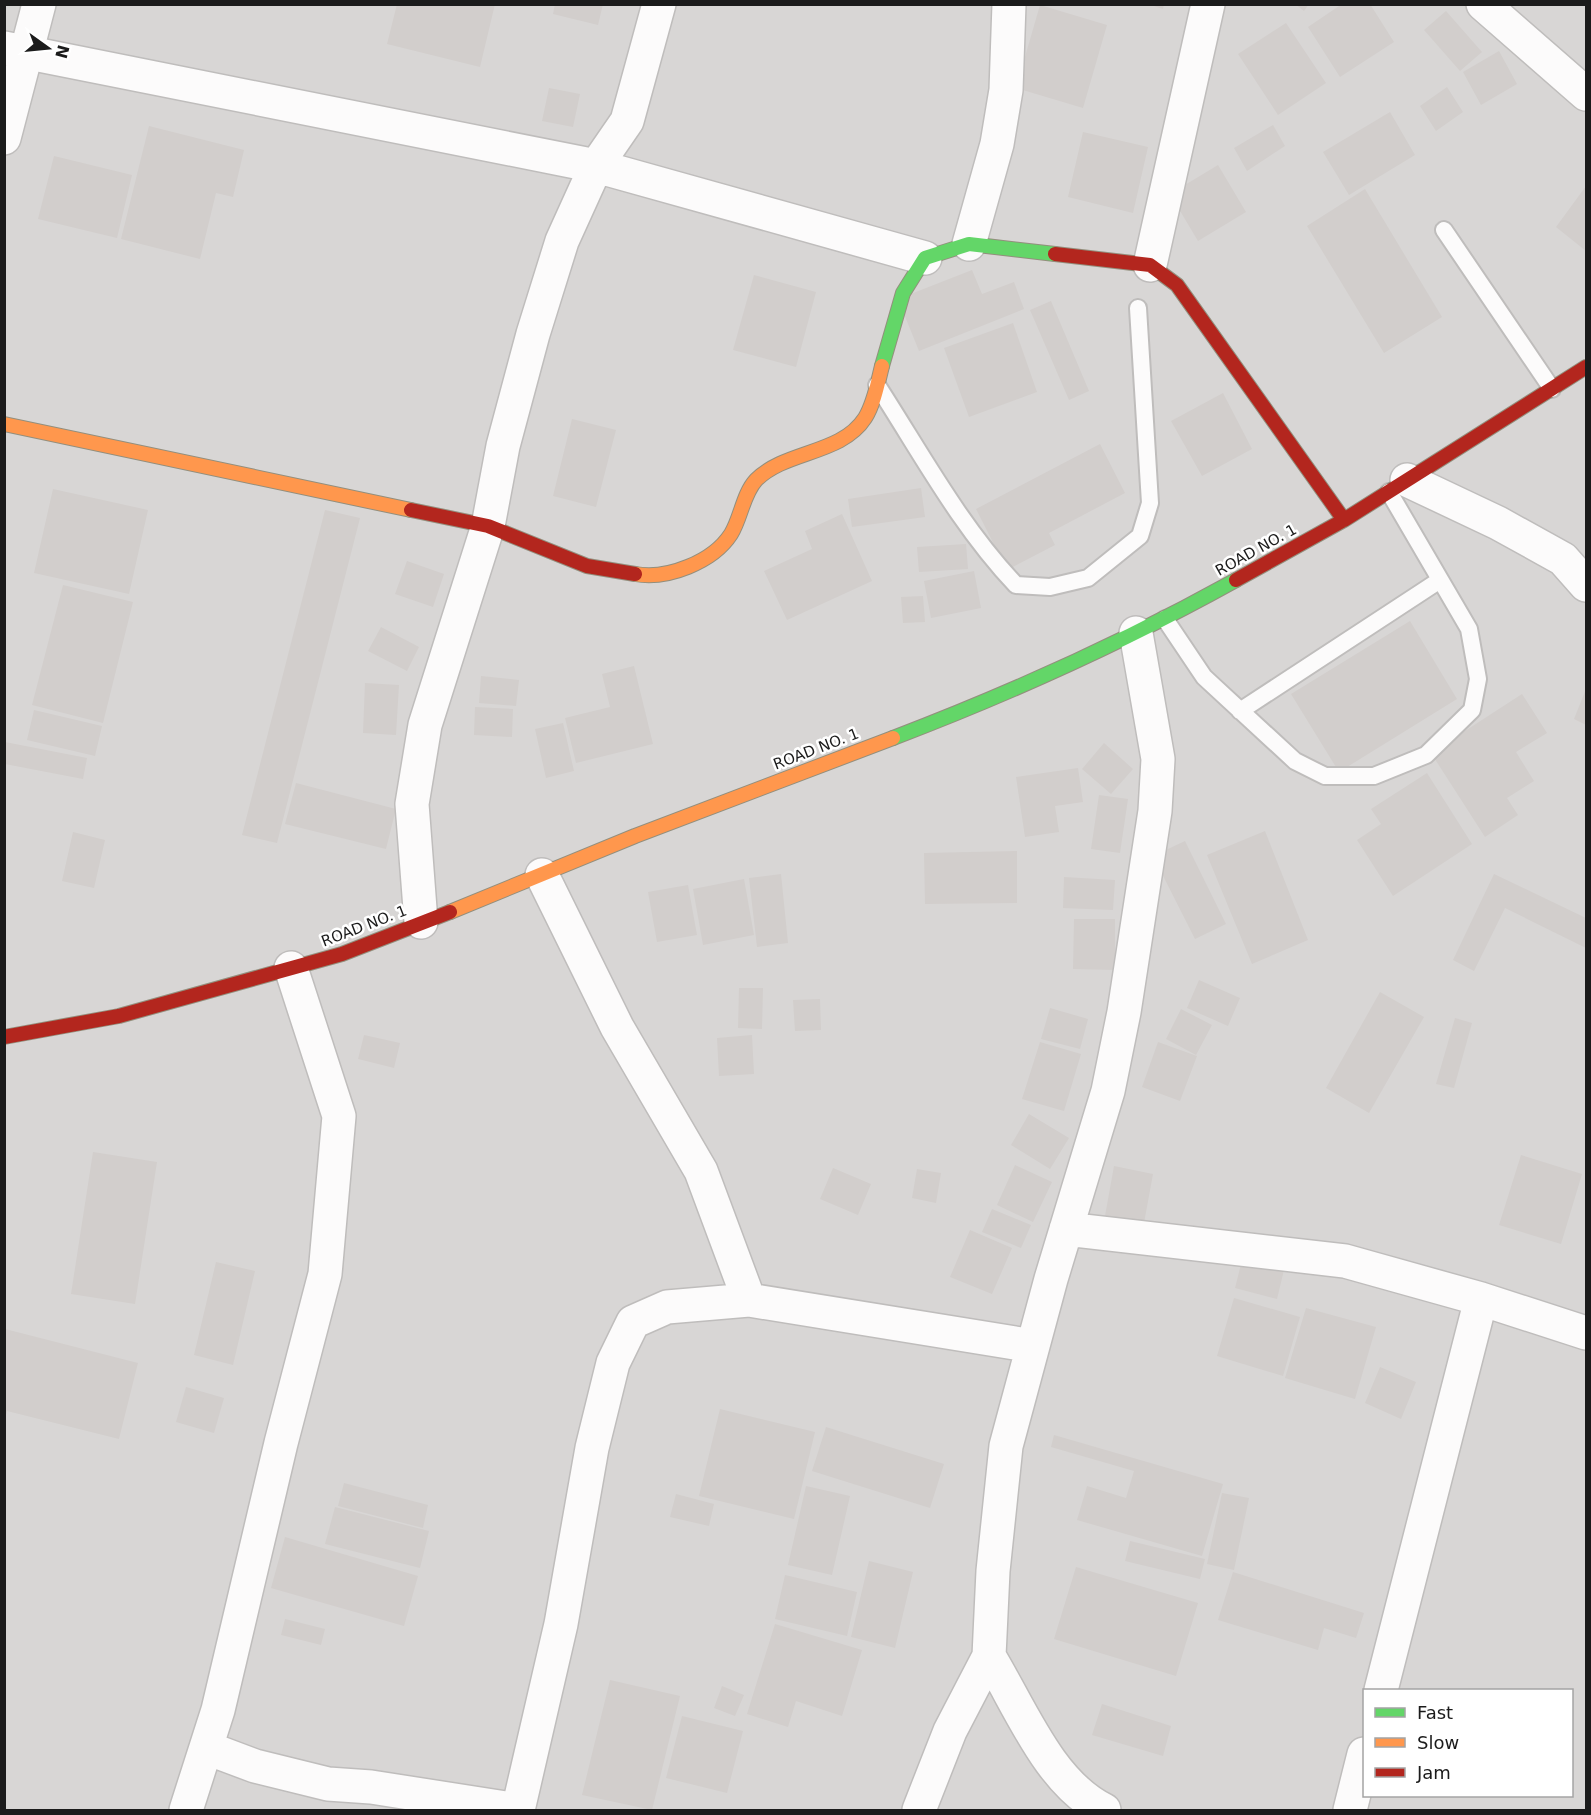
<svg xmlns="http://www.w3.org/2000/svg" width="1591" height="1815" font-family="'DejaVu Sans',sans-serif">
<style>
.residential{fill:#d8d6d5;fill-rule:evenodd}
.building{fill:#d2cecc}
.lines{fill:none;stroke-linecap:round;stroke-linejoin:round}
.lane-casing{stroke:#bfbdbc;stroke-width:20}
.street-casing{stroke:#bfbdbc;stroke-width:36}
.fast-casing{stroke:#938f7d;stroke-width:16}
.slow-casing{stroke:#938f7d;stroke-width:16}
.jam-casing{stroke:#938f7d;stroke-width:16}
.lane{stroke:#fcfbfb;stroke-width:16}
.street{stroke:#fcfbfb;stroke-width:33}
.fast{stroke:#63d668;stroke-width:14}
.slow{stroke:#ff974d;stroke-width:14}
.jam{stroke:#b3261e;stroke-width:14}
.labels{text-anchor:middle;stroke-width:5;stroke-linejoin:round;paint-order:stroke}
.street-label{font-size:15px;fill:#1b1b1b;stroke:#fff}
</style>
<rect width="100%" height="100%" fill="#e9e6e4"/>
<path class="residential" d="M5,5h1581v1805h-1581zM1364,1690h208v106h-208z"/>
<path class="building" d="M397,4h98l-15,63 -93,-23z
M555,4h48l-5,21 -45,-11z
M1148,4h16l-1,5z
M1295,4h14l-5,7z
M1342,4h28l24,38 -54,35 -32,-50z
M1040,5l67,20 -24,83 -67,-20z
M1446,11l36,41 -22,19 -36,-41z
M1286,23l40,60 -48,32 -40,-61z
M1499,51l18,33 -36,21 -18,-33z
M1447,87l16,25 -27,19 -16,-25z
M549,88l31,6 -7,33 -31,-6z
M1390,112l25,43 -66,40 -26,-43z
M1273,125l12,21 -38,25 -13,-23z
M149,126l95,24 -11,47 -17,-4 -16,66 -79,-20z
M1083,132l65,15 -15,66 -65,-16z
M54,156l78,19 -15,63 -79,-19z
M1218,165l28,47 -48,29 -28,-47z
M1586,186v65l-30,-24z
M1365,189l77,128 -58,36 -77,-127z
M972,270l10,24 32,-12 10,27 -105,42 -21,-52z
M754,275l62,17 -20,75 -63,-17z
M1051,301l38,90 -20,9 -39,-90z
M1013,323l24,69 -68,25 -25,-69z
M1223,393l29,56 -50,27 -31,-55z
M572,419l44,11 -20,77 -43,-11z
M1100,444l25,49 -76,40 6,12 -48,25 -31,-61z
M921,488l4,29 -73,10 -4,-28z
M53,489l95,21 -19,84 -95,-21z
M325,510l35,8 -83,325 -35,-8z
M842,514l30,67 -85,39 -23,-49 48,-22 -7,-18z
M966,544l2,25 -49,3 -2,-25z
M407,561l37,13 -11,33 -38,-13z
M974,571l7,37 -50,10 -7,-37z
M63,585l70,17 -30,121 -71,-18z
M923,596l2,26 -22,1 -2,-26z
M1410,621l47,78 -118,73 -48,-78z
M381,627l38,20 -12,24 -39,-20z
M634,666l19,78 -77,19 -11,-45 45,-11 -8,-33z
M481,676l38,4 -3,26 -37,-3z
M365,683l34,2 -3,50 -33,-2z
M1586,689v36l-12,-6z
M1522,694l25,39 -31,19 18,29 -27,17 11,17 -33,22 -54,-84z
M475,707l38,2 -1,28 -38,-2z
M34,710l68,16 -7,30 -68,-16z
M563,723l11,48 -28,7 -11,-49z
M5,742l82,16 -4,21 -78,-15z
M1104,743l29,26 -22,25 -29,-25z
M1078,768l5,34 -28,4 4,26 -34,5 -9,-60z
M1427,773l45,71 -79,52 -36,-56 24,-16 -10,-15z
M296,783l100,26 -10,40 -101,-25z
M1099,795l29,4 -8,54 -29,-4z
M1265,831l43,109 -56,24 -45,-109z
M73,832l32,8 -11,48 -32,-7z
M1185,841l41,83 -31,15 -42,-83z
M1017,851v52l-92,1 -1,-51z
M781,874l7,69 -31,4 -8,-69z
M1494,874l92,44v30l-81,-40 -31,63 -21,-11z
M1064,877l51,3 -2,30 -50,-2z
M744,879l10,56 -51,10 -10,-56z
M688,885l9,50 -40,7 -9,-50z
M1074,919h41v51l-42,-1z
M1199,980l41,18 -12,28 -41,-18z
M739,988h24l-1,41 -24,-1z
M1380,992l44,25 -55,96 -43,-25z
M820,999l1,31 -26,1 -2,-31z
M1050,1008l38,11 -8,30 -39,-10z
M1181,1009l31,16 -16,30 -30,-16z
M1455,1018l17,5 -18,65 -18,-4z
M364,1035l36,8 -6,25 -36,-9z
M752,1035l2,39 -35,2 -2,-38z
M1040,1042l41,12 -17,57 -42,-12z
M1158,1042l39,14 -17,45 -38,-14z
M1029,1114l40,24 -19,31 -39,-24z
M93,1152l64,10 -22,142 -64,-10z
M1521,1155l61,19 -21,70 -62,-19z
M1015,1165l37,17 -19,40 -36,-17z
M1114,1166l39,8 -9,49 -39,-7z
M833,1168l38,16 -13,31 -38,-16z
M917,1169l24,4 -5,30 -24,-5z
M992,1209l39,16 -10,23 -39,-16z
M970,1230l42,18 -20,46 -42,-17z
M1242,1260l42,10 -7,29 -42,-11z
M216,1262l39,9 -22,94 -39,-10z
M1234,1298l66,19 -17,59 -66,-20z
M1306,1308l70,19 -21,72 -70,-21z
M5,1329l133,34 -19,76 -112,-28 -2,7z
M1380,1367l36,15 -15,37 -36,-16z
M186,1387l38,11 -10,35 -38,-11z
M720,1409l95,23 -21,87 -95,-23z
M826,1427l118,37 -14,44 -118,-37z
M1054,1435l169,49 -21,72 -125,-36 10,-34 39,12 8,-27 -83,-24z
M344,1483l84,22 -5,23 -85,-22z
M806,1486l44,10 -18,79 -44,-10z
M1222,1493l27,5 -15,72 -27,-6z
M676,1494l38,10 -5,22 -39,-9z
M335,1507l94,24 -9,37 -95,-24z
M285,1537l133,39 -14,50 -133,-38z
M1130,1541l75,18 -5,20 -75,-18z
M869,1561l44,11 -18,76 -44,-11z
M1076,1567l122,36 -22,73 -122,-37z
M1233,1572l131,41 -8,25 -32,-10 -6,22 -100,-30z
M785,1575l72,17 -10,44 -72,-17z
M285,1619l40,10 -4,16 -40,-10z
M775,1624l87,26 -20,66 -46,-15 -8,26 -41,-13z
M610,1680l70,16 -28,114 -70,-15z
M722,1686l22,9 -9,21 -21,-8z
M1102,1704l69,22 -8,30 -71,-21z
M682,1716l61,15 -16,62 -61,-15z"/>
<g class="lines">
<g class="lane-casing">
<path id="lane" d="M1444,230l108,159
M877,385c44,68 83,141 139,200l34,2 38,-9 52,-42 10,-33 -12,-195
M1165,619l39,58 91,84 30,15h49l52,-21 46,-45 6,-31 -9,-50 -80,-137
M1240,711l200,-131"/>
</g>
<g class="street-casing">
<path id="street" d="M1483,4l103,90
M4,48l592,118 329,92
M4,138l35,-134
M969,244l28,-100 9,-54 3,-86
M1150,265l58,-261
M1407,480l91,43 65,36 23,26
M542,875l75,152 84,144 48,129
M421,922l-9,-118 13,-79 63,-199 15,-80 30,-112 29,-93 34,-75 31,-45 32,-117
M1066,1229l279,32 136,38 105,34
M989,1656c31,51 60,127 115,154
M1381,1690l100,-391
M207,1748l48,18 73,18 43,3 147,23 43,-186 31,-176 21,-85 20,-41 34,-15 82,-7 284,46
M186,1810l32,-100 63,-267 44,-169 14,-158 -48,-148
M919,1810l31,-79 39,-75 4,-85 13,-125 45,-167 57,-188 16,-79 31,-201 3,-52 -22,-126
M1350,1810l14,-56"/>
</g>
<g class="fast-casing">
<path id="fast" d="M882,366l21,-73 22,-35 44,-14 86,10
M893,738c118,-45 233,-97 343,-158"/>
</g>
<g class="slow-casing">
<path id="slow" d="M4,424l407,86
M635,574c32,6 78,-12 96,-40 10,-16 12,-40 25,-54 30,-30 85,-25 109,-62 9,-14 13,-36 17,-52
M450,912l185,-76 258,-98"/>
</g>
<g class="jam-casing">
<path id="jam" d="M1055,254l95,11 27,20 167,235
M411,510l77,16 99,40 48,8
M1236,580l108,-60 242,-153
M4,1037l115,-21 223,-62 108,-42"/>
</g>
<use href="#lane" class="lane"/>
<use href="#street" class="street"/>
<use href="#fast" class="fast"/>
<use href="#slow" class="slow"/>
<use href="#jam" class="jam"/>
</g>
<g class="labels">
<g class="street-label">
<text transform="translate(1256 550) rotate(-29)" y="5">ROAD NO. 1</text>
<text transform="translate(816 749) rotate(-21)" y="5">ROAD NO. 1</text>
<text transform="translate(364 926) rotate(-21)" y="5">ROAD NO. 1</text>
</g>
</g>
<rect width="1591" height="1815" fill="none" stroke="#1b1b1b" stroke-width="12"/>
<rect x="1363" y="1689" width="210" height="108" fill="#ffffff" stroke="#a4a4a4" stroke-width="1.5"/>
<rect x="1375" y="1708" width="30" height="9" fill="#63d668" stroke="#a4a4a4" stroke-width="1.5"/>
<text x="1417" y="1719" font-size="18" fill="#1b1b1b">Fast</text>
<rect x="1375" y="1738" width="30" height="9" fill="#ff974d" stroke="#a4a4a4" stroke-width="1.5"/>
<text x="1417" y="1749" font-size="18" fill="#1b1b1b">Slow</text>
<rect x="1375" y="1768" width="30" height="9" fill="#b3261e" stroke="#a4a4a4" stroke-width="1.5"/>
<text x="1417" y="1779" font-size="18" fill="#1b1b1b">Jam</text>
<g transform="translate(48 48) rotate(105)" stroke="#ffffff" stroke-width="4.5" paint-order="stroke">
<path d="M0-4.5L10 22L0 15L-10 22Z" fill="#1b1b1b"/>
<text y="-9" font-size="16" font-weight="bold" text-anchor="middle" fill="#1b1b1b">N</text>
</g>
</svg>
